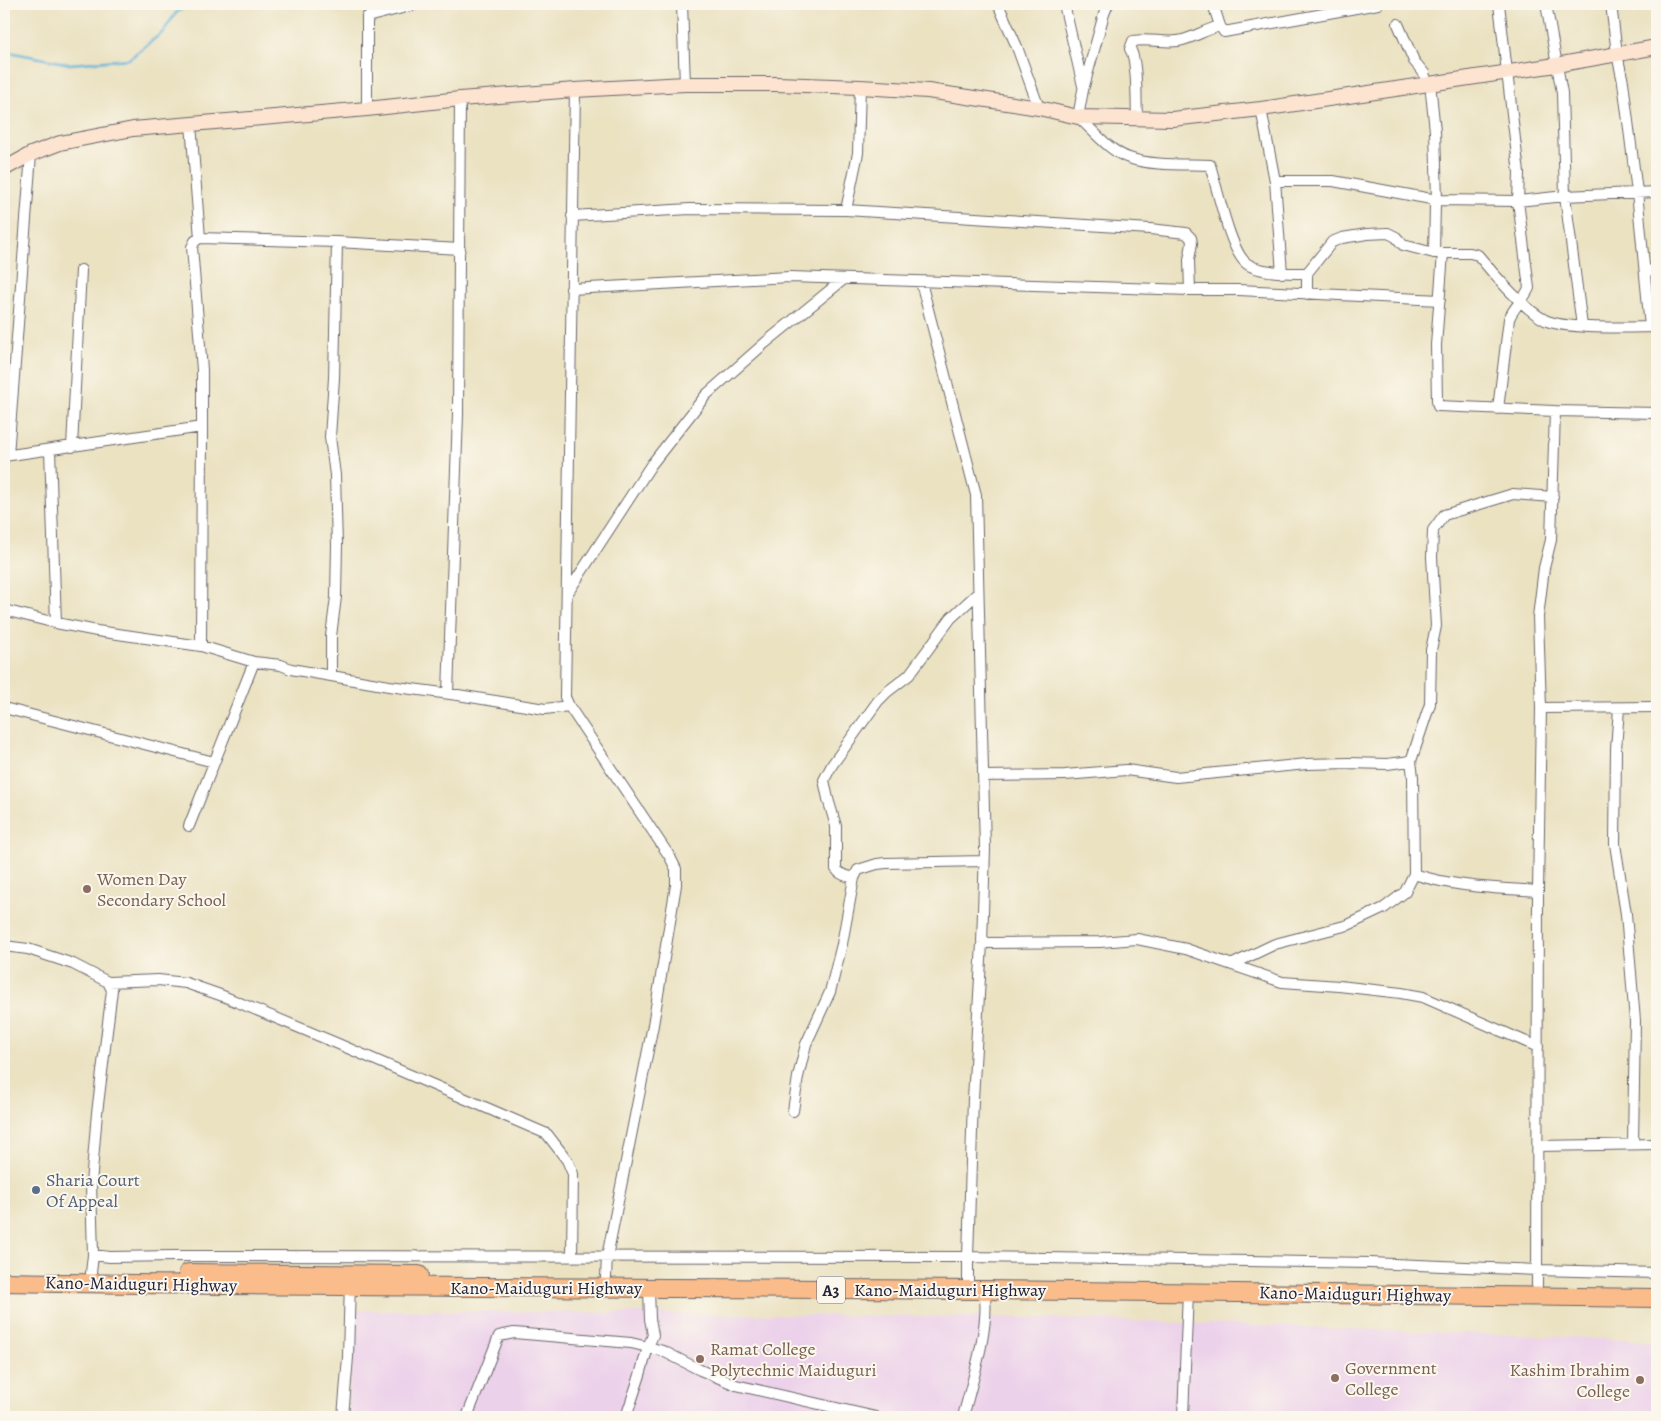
<svg xmlns="http://www.w3.org/2000/svg" width="1661" height="1421" font-family="Alegreya,serif">
<style>
.built{fill:#ecd1ea}
.lines{fill:none;stroke-linecap:round;stroke-linejoin:round}
.stream{stroke:#5eb3da;stroke-width:2.5}
.street-casing{stroke:#68656a;stroke-width:12}
.secondary-casing{stroke:#68656a;stroke-width:16}
.highway-casing{stroke:#68656a;stroke-width:20}
.street{stroke:#fff;stroke-width:10}
.secondary{stroke:#fde4d0;stroke-width:14}
.highway{stroke:#f9bc8a;stroke-width:18}
.education-dot{fill:#8d6e63;stroke:#fbf7ec;stroke-width:2}
.service-dot{fill:#5c6f8a;stroke:#fbf7ec;stroke-width:2}
.labels{text-anchor:middle;stroke-width:4;stroke-linejoin:round;paint-order:stroke}
.shield{fill:#fbf7ec;stroke:#636270;stroke-width:1}
.shield-label{font-size:16px;font-weight:bold;fill:#22223b}
.education-label{font-size:18px;fill:#785e54;stroke:#fbf7ec;text-anchor:start}
.service-label{font-size:18px;fill:#4e5e75;stroke:#fbf7ec;text-anchor:start}
.street-label{font-size:18px;fill:#22223b;stroke:#fbf7ec}
</style>
<rect width="100%" height="100%" fill="#fbf7ec"/>
<filter id="ink" filterUnits="userSpaceOnUse"><feTurbulence type="fractalNoise" baseFrequency=".02" numOctaves="2"/><feDisplacementMap in="SourceGraphic" scale="10" xChannelSelector="R" yChannelSelector="G"/><feConvolveMatrix kernelMatrix="1 2 1 2 8 2 1 2 1" color-interpolation-filters="sRGB"/></filter>
<filter id="wash" filterUnits="userSpaceOnUse"><feTurbulence type="fractalNoise" baseFrequency=".0096" numOctaves="4" result="noise"/><feDisplacementMap in="SourceGraphic" scale="20" xChannelSelector="R" yChannelSelector="G"/><feGaussianBlur stdDeviation="1.12" result="paint"/><feColorMatrix in="noise" values="0 0 0 0 0 0 0 0 0 0 0 0 0 0 0 0 0 1.4 0 .05"/><feComposite in="paint" operator="in"/></filter>
<g filter="url(#wash)">
<rect width="100%" height="100%" fill="#ebe2c2"/>
<path class="built" d="M357,1310l691,8 575,21 34,3v75h-1310z"/>
<g class="lines">
<path class="stream" d="M4,51l66,13 59,-5 34,-27 13,-19 14,-9"/>
</g>
</g>
<g filter="url(#ink)">
<g class="lines">
<g class="street-casing">
<path id="street" d="M682,4l3,80
M998,4l19,43 22,61
M1064,4l19,82
M1108,4l-4,10 -21,76 -5,27c16,14 31,34 51,41 22,8 57,6 81,7 7,22 20,85 36,98 12,10 45,10 61,10l25,-31 10,-4 25,-4 21,-1 8,4 7,8 31,8h36l8,2c15,19 46,54 67,65 21,10 87,7 112,7
M1213,4l7,22
M1546,4l16,89 3,103 17,130
M1611,4l6,50 6,28 14,110 13,135
M1398,24l16,37 10,12 3,10
M1430,83l5,48 2,69 -2,3 -1,50
M575,90l-10,607 4,9 101,151 6,12v16l-23,140 -46,232 -1,20
M367,109v-92l51,-13
M1261,109l14,72 7,92
M1137,118c-1,-14 1,-58 -7,-69l3,-8c14,-3 30,2 45,0 14,-2 28,-12 42,-15l4,6 154,-28
M191,124l9,114
M1275,181h58l104,19 81,1 47,-5 92,-4
M846,210l12,-57 2,-66
M572,216l118,-7 156,1 304,19 36,4 5,5 1,5 -3,17 1,30
M1443,253l-7,92 1,56 1,5 117,5 102,2
M1645,271l12,-1
M1307,273v21
M921,282l55,213 9,354 -3,94 -9,156 -5,158v23
M571,289l219,-12 400,13h49l201,10
M1498,409l11,-90c5,-13 15,-19 20,-31l-11,-87 1,-28 -20,-169
M72,447l9,-177
M50,450l6,173
M8,455l23,-301
M4,456l198,-29v-57l-10,-123 3,-6 5,-3 137,4 123,7
M567,594l84,-129 55,-70 59,-52 79,-64
M4,610l52,13 41,8 104,15 53,16 27,3 10,4 98,17 69,9 87,14 24,-3
M201,646l1,-219
M331,676v-40l5,-39 1,-52 -2,-70 -5,-38 4,-59 3,-136
M448,693l10,-279 2,-315
M4,708l210,54
M1541,708l116,-1
M1619,708l-3,41 -1,95 11,70 9,107 -2,123
M1411,761l19,-57 1,-54 5,-24 -4,-69 1,-27 11,-15 69,-21 40,3
M983,776l82,-1 61,-5 50,7 131,-13 42,-1 38,1 24,-3 2,16 1,97 -9,18 -21,16 -36,17 -73,19 -42,20
M189,826l65,-164
M1414,874c39,13 82,14 124,17
M854,878c-7,-2 -14,-3 -18,-9v-43l-8,-27 -4,-19 8,-15 46,-64 9,-9 22,-17 42,-57 27,-25
M982,943l118,-1 37,-3 49,10 96,33 57,4 62,7 22,4 115,50
M4,946l24,3 45,15 35,18 50,-2 28,3 37,13 113,47 211,91 20,26 6,14 -1,83
M793,1111l5,-34 8,-33 24,-52 12,-48 12,-66 4,-8 19,-6 9,-1 98,-2
M1538,1146l119,-2
M93,1255l17,2 64,-1 794,1 218,3 184,3 168,7 119,3
M91,1273l2,-18 -2,-71 6,-71 15,-123 -4,-8
M1537,1285l1,-394 3,-183 -3,-91 6,-49 7,-28 4,-129
M649,1288l1,31 3,16 -5,12 15,4 37,19 36,15 140,32
M343,1417l5,-60 2,-76
M467,1417l32,-81 15,-3 117,10 17,4 -8,28 -14,42
M963,1417c9,-35 28,-93 21,-127
M1183,1417l5,-125"/>
</g>
<g class="secondary-casing">
<path id="secondary" d="M4,169l27,-15 29,-11 73,-14 234,-20 93,-10 115,-9 110,-6h92l83,3 68,4 111,17 39,9 94,2 89,-10 295,-44 101,-18"/>
</g>
<g class="highway-casing">
<path id="highway" d="M188,1273l231,2
M4,1282c327,6 653,5 980,8 225,1 449,5 673,8"/>
</g>
<use href="#street" class="street"/>
<use href="#secondary" class="secondary"/>
<use href="#highway" class="highway"/>
</g>
</g>
<g class="education-dot">
<circle cx="87" cy="889" r="5"/>
<circle cx="700" cy="1359" r="5"/>
<circle cx="1335" cy="1378" r="5"/>
<circle cx="1640" cy="1380" r="5"/>
</g>
<circle class="service-dot" cx="36" cy="1190" r="5"/>
<g class="labels">
<rect class="shield" x="817" y="1276.5" width="28" height="27" rx="4"/>
<g class="shield-label">
<text x="831" y="1296">A3</text>
</g>
<g class="education-label">
<text x="97" y="885">Women Day<tspan x="97" dy="21">Secondary School</tspan></text>
<text x="710" y="1355">Ramat College<tspan x="710" dy="21">Polytechnic Maiduguri</tspan></text>
<text x="1345" y="1374">Government<tspan x="1345" dy="21">College</tspan></text>
<text x="1630" y="1376" text-anchor="end">Kashim Ibrahim<tspan x="1630" dy="21">College</tspan></text>
</g>
<g class="service-label">
<text x="46" y="1186">Sharia Court<tspan x="46" dy="21">Of Appeal</tspan></text>
</g>
<g class="street-label">
<text transform="translate(141 1284) rotate(1)" y="6">Kano-Maiduguri Highway</text>
<text x="546" y="1294">Kano-Maiduguri Highway</text>
<text x="950" y="1296">Kano-Maiduguri Highway</text>
<text transform="translate(1355 1294) rotate(1)" y="6">Kano-Maiduguri Highway</text>
</g>
</g>
<rect width="1661" height="1421" fill="none" stroke="#fbf7ec" stroke-width="20"/>
</svg>
